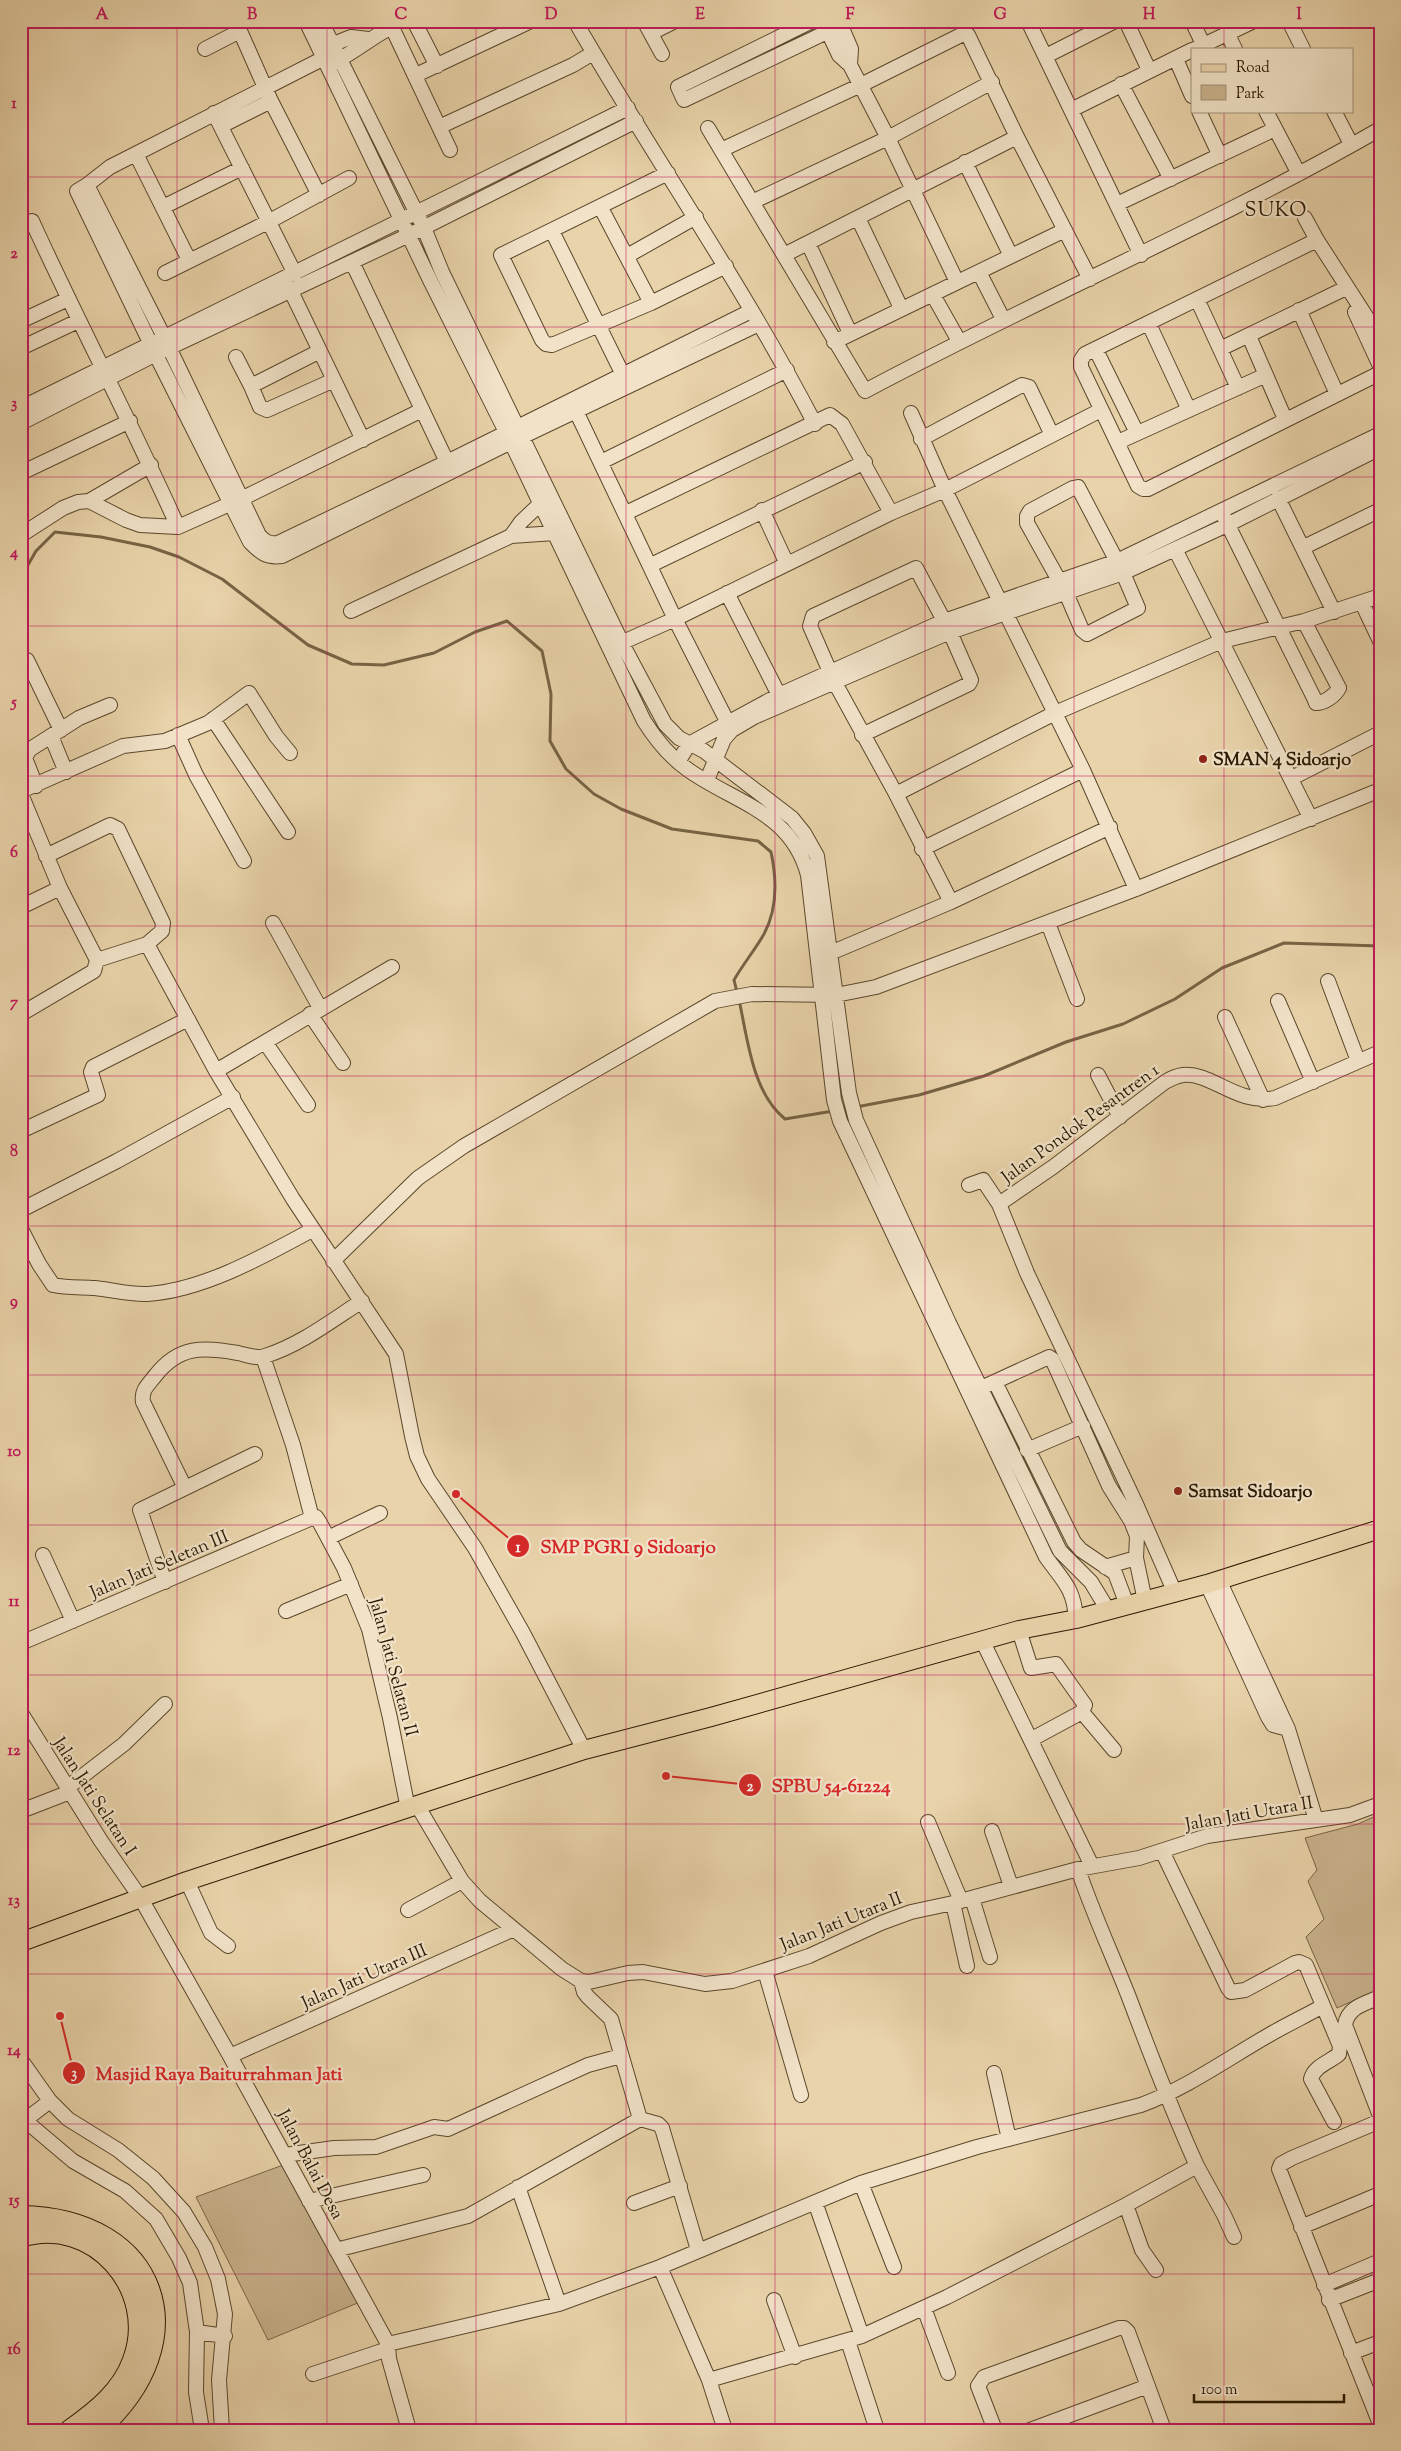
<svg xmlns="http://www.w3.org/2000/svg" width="1401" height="2451" font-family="'Sorts Mill Goudy',serif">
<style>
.green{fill:#c9b38d;stroke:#7a6647}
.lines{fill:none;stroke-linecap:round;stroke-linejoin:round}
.stream{stroke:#766344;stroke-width:3}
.minor-casing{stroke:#5a482b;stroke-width:16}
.major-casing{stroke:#2a1901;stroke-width:20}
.highway-casing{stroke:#2a1901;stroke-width:22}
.minor{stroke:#f1e2c8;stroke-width:14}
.major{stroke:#e9d3aa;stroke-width:18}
.highway{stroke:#e9d3aa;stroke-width:20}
.grid{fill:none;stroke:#c2185b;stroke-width:1;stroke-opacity:0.55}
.poi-dot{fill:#8f2418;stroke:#f1e2c8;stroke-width:2}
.labels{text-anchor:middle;stroke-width:4.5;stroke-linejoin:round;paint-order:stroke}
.poi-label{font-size:18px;font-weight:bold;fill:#2a1901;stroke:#f1e2c8;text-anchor:start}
.street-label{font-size:18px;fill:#2a1901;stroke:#f1e2c8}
.quarter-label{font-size:20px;letter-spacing:1px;fill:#2a1901;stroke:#f1e2c8}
.leader{fill:none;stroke:#d62828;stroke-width:2}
.callout-dot{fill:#d62828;stroke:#f1e2c8;stroke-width:2}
.mark-label{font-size:15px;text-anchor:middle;font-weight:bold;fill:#fff}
.callout-label{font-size:19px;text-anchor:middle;font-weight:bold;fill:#d62828;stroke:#f1e2c8;stroke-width:4.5;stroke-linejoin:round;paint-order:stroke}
.neatline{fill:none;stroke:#c2185b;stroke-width:2}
.grid-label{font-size:16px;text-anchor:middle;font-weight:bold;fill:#c2185b}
</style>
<rect width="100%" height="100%" fill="#e9d3aa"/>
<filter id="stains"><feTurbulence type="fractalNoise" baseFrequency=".004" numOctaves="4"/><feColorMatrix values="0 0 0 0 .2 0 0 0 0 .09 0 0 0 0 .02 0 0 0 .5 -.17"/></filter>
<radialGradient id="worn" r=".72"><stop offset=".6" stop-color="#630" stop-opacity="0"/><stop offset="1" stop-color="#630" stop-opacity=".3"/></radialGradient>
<path class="green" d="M1380,1814v175l-43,19 -31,-71 18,-18 -16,-38 9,-11 -12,-32 53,-14z
M283,2165l77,137 -92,38 -72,-143z"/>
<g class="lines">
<path class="stream" d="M21,577l15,-26 19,-19 46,5 49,10 29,10 43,22 86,66 44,19 32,1 50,-12 41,-21 32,-11 35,30 9,43 -1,47 16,28 28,25 27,15 51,20 86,12 13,11c6,28 7,56 -7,82 -9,16 -21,30 -30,46l3,12
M739,1000c9,40 13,92 46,119l48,-8
M856,1107l63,-12 65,-19 82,-34 57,-18 52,-25 47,-31 62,-25 96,3"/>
<g class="minor-casing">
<path id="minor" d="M306,21l123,257 82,164 133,279c12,19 25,35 43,48 47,34 104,42 121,106l26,225 6,21 206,436c17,24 28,31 30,62
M321,21l103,207 18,44 183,377 40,75 14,14 25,13 88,67 12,15 13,23 32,237 7,27 93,203 111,228 31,31 17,28
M389,21l61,129
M414,21l23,45
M575,21c78,136 168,264 240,403
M644,21l18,33
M812,21l-134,66 6,13 166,-79
M823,21l16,34 11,10 38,73 69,144
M839,21l12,28 -1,16
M1028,21l113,234
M1126,21l23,49
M1192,21l11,23
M1289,21l14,28
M651,33l24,-12
M1227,33l8,16
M326,47l25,-10 17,2
M205,49l35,-18 31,70 48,94
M1195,49l59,-28
M1046,56l69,-35
M1176,59l16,37
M333,63c21,-11 38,-25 58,-36
M416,75l115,-54
M1121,84l50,95
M1071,110l121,-60
M1199,111l21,45
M1266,111l33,63
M1334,111l17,33
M214,113l81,161
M221,126l50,-25
M439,127l134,-62 20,-12
M708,128l157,263c170,-91 348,-166 515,-262
M721,150l140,-65 104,-52 3,2 49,102 73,142
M136,154l53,106
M965,162l46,94
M668,173l-167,82 41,85 4,4 6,1 99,-42 75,-37
M87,185l23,-18 214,-109
M752,202l136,-64 104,-56
M1117,204l158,-75
M163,207l79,-39
M601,208l50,95
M858,218l43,90
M1305,218l12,22 63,98
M32,221c47,103 100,203 146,306
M552,231l74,150
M1317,240l-232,114 -4,6v7l57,119 5,3h5l232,-116
M808,243l42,90
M784,255l233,-118
M627,256l69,-39
M352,262l95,200
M979,272l24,47
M165,273l103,-51 81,-44
M288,285l75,155
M933,295l26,46
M1197,299l41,89
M1299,310l38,84
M751,311l-304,151 -169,81c-9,1 -13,-1 -19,-8l-95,-198 -77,-152 -10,6 79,164 94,187c11,11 16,16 32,14l229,-114 248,-118
M1355,312l25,54
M21,321l47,-22
M1149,324l40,86
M1249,336l36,83
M834,342l231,-112
M21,348l57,-27
M1220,349l126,-61
M1096,350l41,83
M320,351l-69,35 9,21 7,3 67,-30
M236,357l15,29
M21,408l607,-300
M576,411l99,208 56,110
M911,413l34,77 138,280 53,119
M21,423l139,-71 249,-117 227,-114
M921,439l101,-54 7,2 23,48
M1118,442l148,-67
M601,462l186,-92
M21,473l109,-52
M1078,487l45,86 15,35 -51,26 -5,-4 -16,-37 -39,-70v-7l3,-5 43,-23z
M1278,498l56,114
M89,501l62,-36
M541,503l-20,19 -10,14 44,-3
M762,510l25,54
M626,513l204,-98 12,9 49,89
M1224,517l90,181 2,5c8,0 19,-7 23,-15l-35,-67
M21,535l42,-27 15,-6 11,-1 37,19 14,5 38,2 63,-28 181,-89
M1304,547l76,-37
M1175,549l136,270
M651,565l214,-103
M727,593l56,110
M1362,603l18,38
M351,611l160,-75
M623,642l52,-23 216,-106 54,-23 156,-80
M27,660l34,70
M213,719l75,113
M178,735l18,40 48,86
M862,735l107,-51 2,-4 -21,-48 -34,-64 -103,48 -3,10 24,55 62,113 55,108
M51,736l15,36
M678,762l11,-18 90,-49 165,-74 173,-60 263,-127
M1292,778l88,-45
M707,780l17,-41 8,-9 22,-13 196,-85 173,-59 104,-48 153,-77
M36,786l-11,-28 4,-8 50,-32 31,-13
M21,791l102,-45 42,-5 43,-18 41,-30 27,43 14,17
M21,794l39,94 37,72
M896,794l159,-81 167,-72 82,-20 76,-25
M922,849l161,-79
M21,907l39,-19
M273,923l47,85
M1048,923l29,76
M147,944l69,127 77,128 103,155 16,82 5,20 11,23 47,69 48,85 61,117
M828,954l123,-52 159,-75
M1328,981l30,80
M1278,1001l35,81
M21,1014l73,-43 3,-11 50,-16 15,-13 1,-8 -45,-94 -8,-4 -64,31
M310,1014l33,49
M1225,1017l38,83
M265,1042l43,63
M216,1071l176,-104
M1098,1075l22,42
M21,1131l77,-36 -7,-23 2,-5 95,-48
M969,1185l14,-5 16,24 28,69 109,231 39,89
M999,1204l54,-37 112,-85c5,-3 12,-6 18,-7 29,-3 53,30 92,23l105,-46
M21,1210l96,-49 116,-64
M21,1229l18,35 14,21c14,3 28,2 42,3 18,2 35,7 53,6 56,-4 116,-38 164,-64
M333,1261l85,-83 46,-32 251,-145 37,-7 84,1 40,-8 260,-98 244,-99
M263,1357l30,88 19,73
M995,1382l79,160 7,8 34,23 12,32
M981,1388l68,-31 3,2 57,127 22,35 6,15 -1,22 9,43
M1027,1450l56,-24
M185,1488l-42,-86c-2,-12 5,-17 12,-26 24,-31 48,-29 83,-23 9,2 18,6 27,3 35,-11 66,-35 97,-55
M312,1518l4,-1 4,6 24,45 25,61 21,89 18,91
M328,1538l52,-25
M43,1555l30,66
M1105,1567l31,-9
M1219,1580l69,149 28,91
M165,1582l-25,-72 115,-56
M1207,1584l61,133 5,8 15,4
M286,1611l65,-27
M1019,1630l12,38 25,-4 29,41 -3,7 -50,27
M982,1640l110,226
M21,1643l291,-125
M1082,1712l32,38
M21,1713l80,128 39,56 90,159 158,288 1,15 20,71
M67,1788l57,-44 41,-40
M417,1805l45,76 18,20 82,68 19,12 8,1 39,-9 15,-1 62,12 27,-3 77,-25 72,-33 30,-11 42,-9 125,-34 61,-11 68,-22 143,-21 30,-11
M21,1811l49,-19
M928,1822l33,79
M992,1831l19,55
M1162,1851l66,137 3,4 14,-2 50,-27 4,-1 7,3 34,81 -1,8c-9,8 -25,12 -28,25l23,43
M1078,1869c15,45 35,87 52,131 21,56 42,111 67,166
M187,1881l24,52 17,13
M972,1898l18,59
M953,1903l14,63
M408,1910l54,-29
M765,1971l36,124
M1380,1997c-16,7 -32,10 -35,28l35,91
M230,2056l284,-127
M21,2060l29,41 18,18 50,31 35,28 31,34 21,35 13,32 7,35 -6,66 3,50
M994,2073l15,66
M21,2117l52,44 52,30 31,28 23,39 11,25 7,49 -1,60 6,38
M640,2119l18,5 4,4 36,122
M24,2121l26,-20
M1380,2121l-88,37 -11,6 -2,5 101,255
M285,2155l49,-7 42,-1 58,-20 14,2 140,-64 33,-9
M861,2183l33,84
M518,2187l41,117
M309,2201l114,-26
M815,2202l47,134
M634,2203l46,-17
M1126,2205l16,45 14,20
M1301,2227l79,-33
M336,2250l132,-34 172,-97 -29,-100 -23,-22 -4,-5 -3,-11
M660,2267l49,113 16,50
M1324,2285l56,-24
M774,2300l21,57
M1329,2300l51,-20
M924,2308l24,65
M197,2332l28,4
M848,2341l29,89
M388,2344l171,-40 101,-37 201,-84 116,-36 164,-42c46,-17 86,-46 128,-70 17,-10 36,-19 54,-29
M1351,2353l29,-11
M313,2374l75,-25
M709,2380l153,-44 85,-39 179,-92 71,-39 27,49 10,22
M995,2430l-17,-44 6,-9 135,-49h5l4,4 36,98
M1030,2430l118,-44"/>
</g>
<g class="major-casing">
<path id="major" d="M21,1942l166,-61 397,-131 127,-33 308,-87 57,-11 131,-35 173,-55"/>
</g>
<g class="highway-casing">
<path id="highway" d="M21,2216c138,2 179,124 77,214
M21,2237c73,-23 138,53 112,123 -11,31 -36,51 -63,70"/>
</g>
<use href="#minor" class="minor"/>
<use href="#major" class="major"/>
<use href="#highway" class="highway"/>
</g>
<path class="grid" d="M177,21v2409M327,21v2409M476,21v2409M626,21v2409M775,21v2409M925,21v2409M1074,21v2409M1224,21v28M1224,111v2319M21,177h1359M21,327h1359M21,477h1359M21,626h1359M21,776h1359M21,926h1359M21,1076h1359M21,1226h1359M21,1375h1359M21,1525h1359M21,1675h1359M21,1824h1359M21,1974h1359M21,2124h1359M21,2274h1359"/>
<g class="poi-dot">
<circle cx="1203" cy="759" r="5"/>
<circle cx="1178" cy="1491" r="5"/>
</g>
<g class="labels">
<g class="poi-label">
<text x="1213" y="765">SMAN 4 Sidoarjo</text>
<text x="1188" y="1497">Samsat Sidoarjo</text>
</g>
<g class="street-label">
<text transform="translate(1080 1123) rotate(-36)" y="6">Jalan Pondok Pesantren 1</text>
<text transform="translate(159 1564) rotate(-23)" y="6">Jalan Jati Seletan III</text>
<text transform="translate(394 1667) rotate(75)" y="6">Jalan Jati Selatan II</text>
<text transform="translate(95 1796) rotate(57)" y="6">Jalan Jati Selatan I</text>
<text transform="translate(1249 1813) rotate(-10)" y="6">Jalan Jati Utara II</text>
<text transform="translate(841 1921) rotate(-22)" y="6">Jalan Jati Utara II</text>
<text transform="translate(364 1976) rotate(-24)" y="6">Jalan Jati Utara III</text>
<text transform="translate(311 2164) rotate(62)" y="6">Jalan Balai Desa</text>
</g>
<g class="quarter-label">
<text x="1276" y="216">SUKO</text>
</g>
</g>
<path class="leader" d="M456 1494L518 1546M666 1776L750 1785M60 2016L74 2073"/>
<g class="callout-dot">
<circle cx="456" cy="1494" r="5"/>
<circle cx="666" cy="1776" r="5"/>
<circle cx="60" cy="2016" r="5"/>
<circle cx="518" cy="1546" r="12"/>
<circle cx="750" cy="1785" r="12"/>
<circle cx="74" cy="2073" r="12"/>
</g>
<g class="mark-label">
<text x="518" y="1552">1</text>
<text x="750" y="1791">2</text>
<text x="74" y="2078">3</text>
</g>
<g class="callout-label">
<text x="628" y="1553">SMP PGRI 9 Sidoarjo</text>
<text x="831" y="1792">SPBU 54-61224</text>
<text x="219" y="2080">Masjid Raya Baiturrahman Jati</text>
</g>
<rect width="1401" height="2451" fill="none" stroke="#e9d3aa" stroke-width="55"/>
<rect x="1191" y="48" width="162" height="65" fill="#f1e2c8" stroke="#a19278"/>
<rect x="1201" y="64" width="25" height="8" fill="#e9d3aa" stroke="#a19278"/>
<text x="1236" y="72" font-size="15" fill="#2a1901">Road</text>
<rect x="1201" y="85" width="25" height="15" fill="#c9b38d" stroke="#a19278"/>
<text x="1236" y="98" font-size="15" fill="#2a1901">Park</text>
<path d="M1194 2394v8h150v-8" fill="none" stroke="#2a1901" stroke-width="2.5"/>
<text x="1201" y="2394" font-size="15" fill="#2a1901" stroke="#f1e2c8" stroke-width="4" paint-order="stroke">100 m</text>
<rect x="28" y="28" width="1346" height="2396" class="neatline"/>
<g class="grid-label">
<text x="102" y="19">A</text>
<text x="252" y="19">B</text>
<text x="401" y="19">C</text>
<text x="551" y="19">D</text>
<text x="700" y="19">E</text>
<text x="850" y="19">F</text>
<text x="1000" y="19">G</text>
<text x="1149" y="19">H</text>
<text x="1299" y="19">I</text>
<text x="14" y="108">1</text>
<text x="14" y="258">2</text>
<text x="14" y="408">3</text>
<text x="14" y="557">4</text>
<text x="14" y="707">5</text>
<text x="14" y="857">6</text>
<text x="14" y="1007">7</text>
<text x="14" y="1156">8</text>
<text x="14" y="1306">9</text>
<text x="14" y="1456">10</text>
<text x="14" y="1606">11</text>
<text x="14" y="1755">12</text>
<text x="14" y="1905">13</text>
<text x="14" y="2055">14</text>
<text x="14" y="2205">15</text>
<text x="14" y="2354">16</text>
</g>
<rect width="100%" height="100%" filter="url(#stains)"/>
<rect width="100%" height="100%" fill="url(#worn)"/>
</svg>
